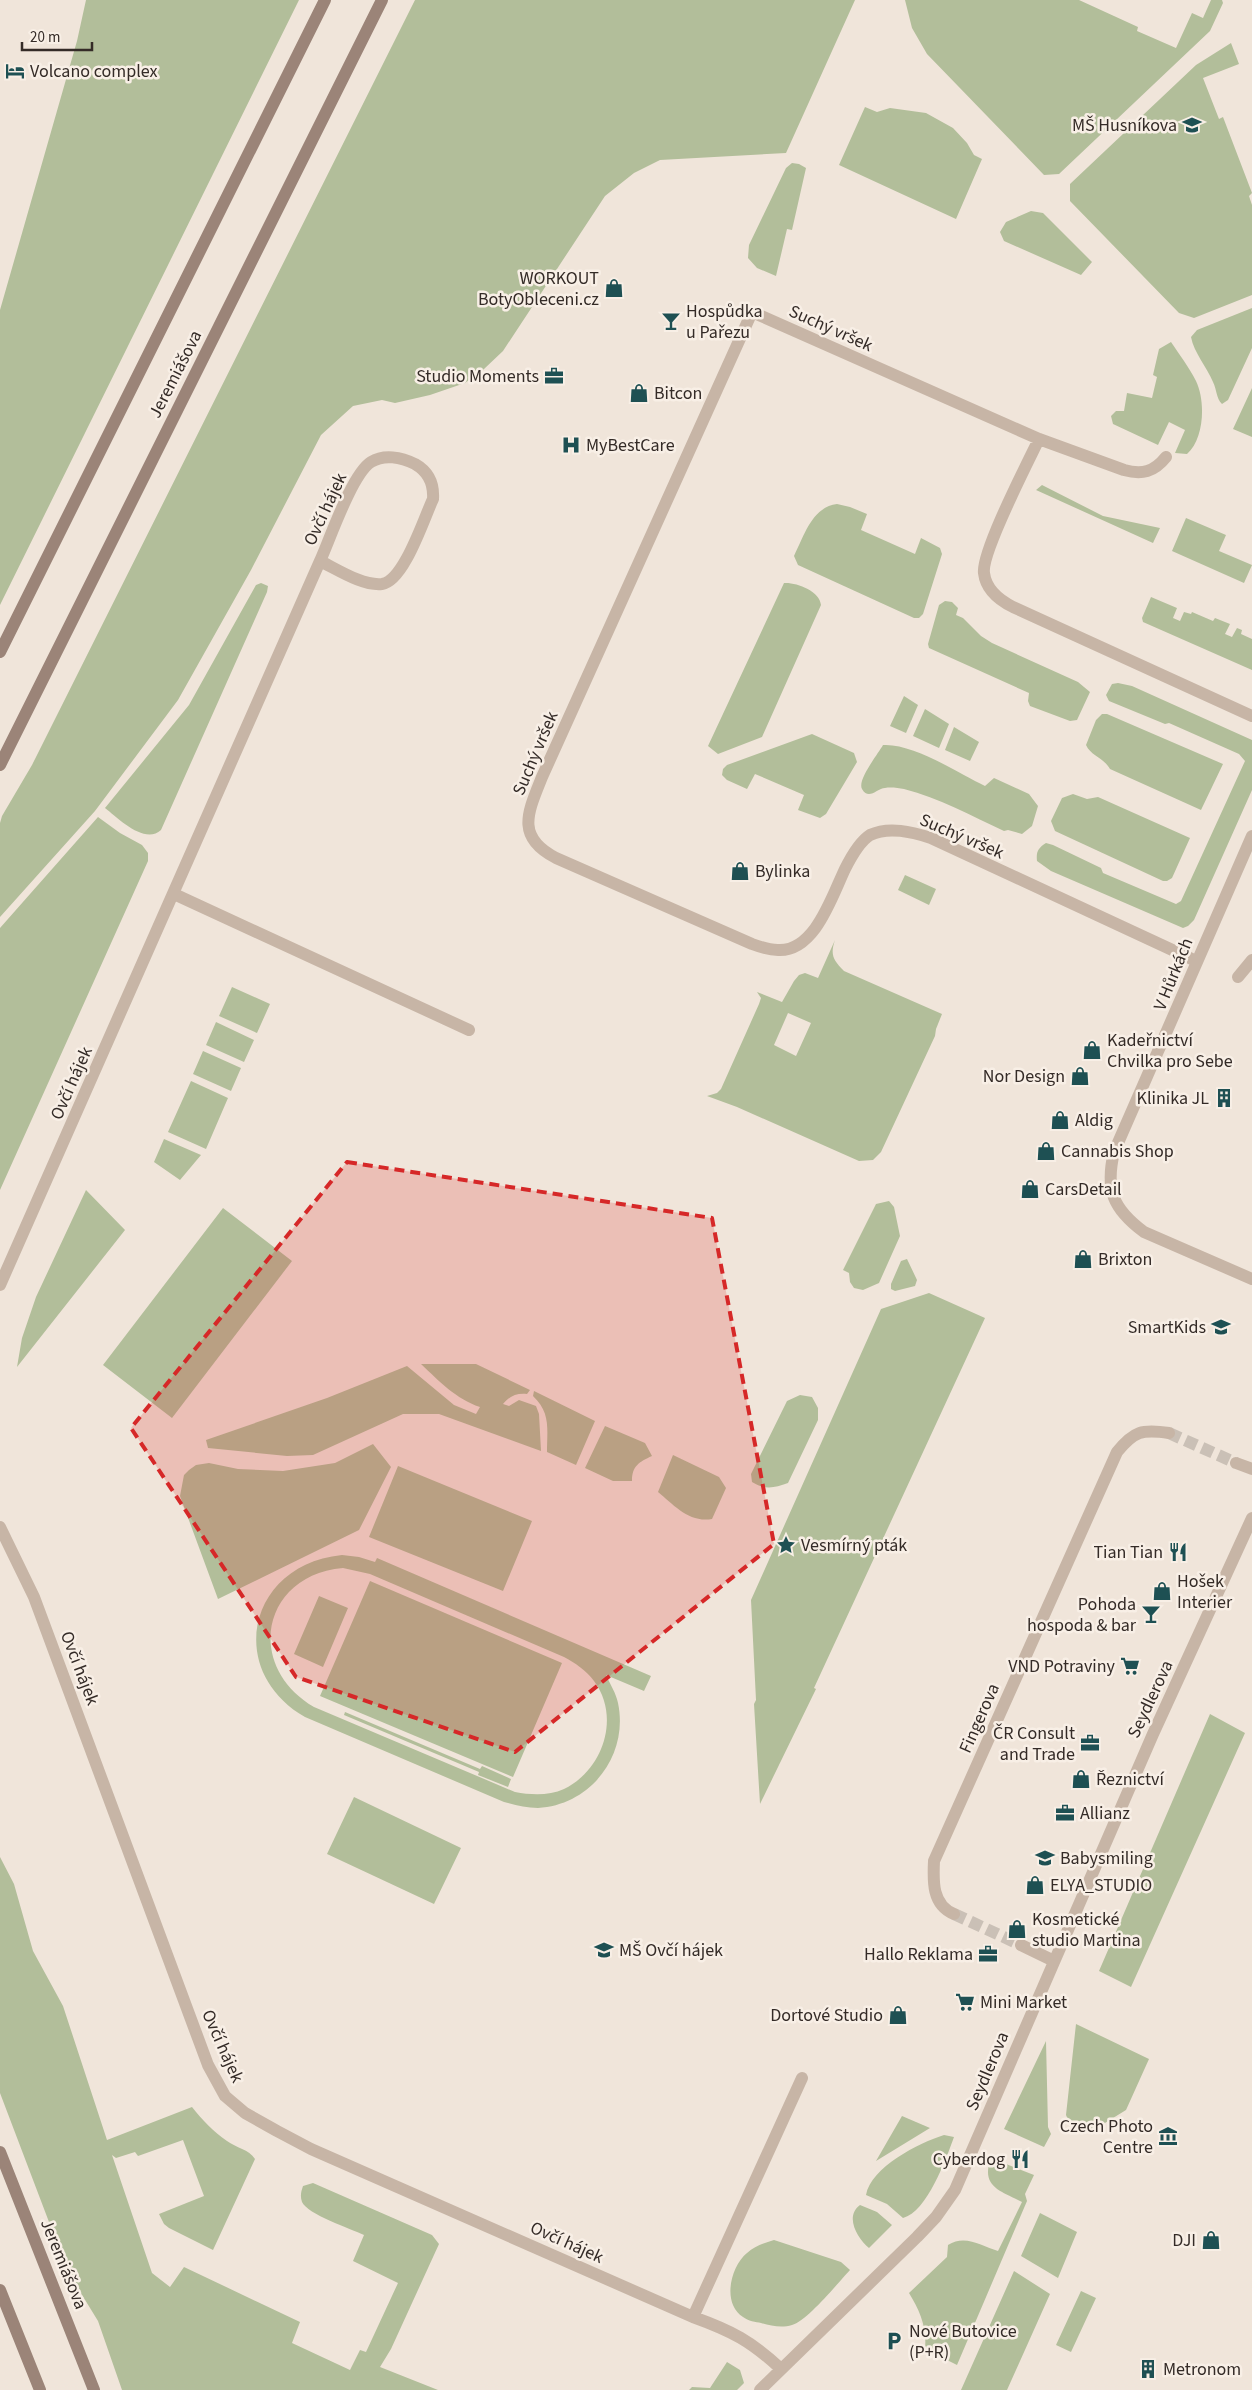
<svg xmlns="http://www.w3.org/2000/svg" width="1252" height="2390" font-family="'Source Sans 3',sans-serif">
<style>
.green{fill:#b2be9a;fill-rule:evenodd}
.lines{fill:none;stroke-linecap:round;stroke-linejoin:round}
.minor-tunnel{stroke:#cac0b6;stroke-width:12;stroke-dasharray:12 6;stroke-linecap:butt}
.pedestrian{stroke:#c7b5a6;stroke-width:12}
.minor{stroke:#c7b5a6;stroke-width:12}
.secondary{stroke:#9b8478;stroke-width:12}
.marked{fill:#d62828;fill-opacity:0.2;stroke:#d62828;stroke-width:4;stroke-dasharray:10 6;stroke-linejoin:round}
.labels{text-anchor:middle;stroke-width:5;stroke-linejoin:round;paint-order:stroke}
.poi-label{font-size:18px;fill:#342b27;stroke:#f8efe6;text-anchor:start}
.street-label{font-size:18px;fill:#342b27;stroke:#f8efe6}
</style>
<rect width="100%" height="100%" fill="#f0e5da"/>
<path class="green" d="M86,0h213l-299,605v-295l77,-269z
M415,0h440l-69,153 -126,7 -26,13 -29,23 -102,155 -19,18 -19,14 -35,12 -35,8 -13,-3 -29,6 -32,29 -70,135 -73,130 -83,111 -95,106v-94l2,-7 30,-51z
M905,0h174l59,27 -1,4 39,17 16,-35 11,5 8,-18h11l1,3 -13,28 -151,143 -15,1 -117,-121 -15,-26z
M1231,43l8,21 -36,14 16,41 4,-2 29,76 -3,3 3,9v90l-58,23 -15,-5 -109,-112v-17l126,-119z
M865,107l12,5 13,-4 36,5 27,15 14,15 7,12 8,4 -26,60 -117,-54z
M792,163l7,1 7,4 -14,62 -5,-1 -11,47 -19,-8 -9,-10 1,-13 37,-77z
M1031,211l12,2 49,49 -11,13 -77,-34 -4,-9 6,-10z
M1252,308v40l-24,52 -6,4c-6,-6 -5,-14 -9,-22 -6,-15 -19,-29 -22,-45l6,-7z
M1171,342c8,12 18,25 25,39 10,21 8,58 -9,73l-12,-1 10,-23 -16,-8 -11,23 -45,-21 -2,-8 5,-5h8l3,-18 25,5 5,-21 -4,-2 6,-26z
M1252,388v49l-19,-8z
M1042,485l61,31 57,12 -7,15 -117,-53z
M837,504l13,3 17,7 -6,16 54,24 6,-16 19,10 2,6 -19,60 -4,4h-5l-116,-53 -4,-9c10,-20 18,-49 43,-52z
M1186,518l40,17 -7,16 33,14 -8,18 -72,-32z
M261,583l7,3 -1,6 -106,238c-16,15 -42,-11 -56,-22l84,-103 67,-120z
M784,583c12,-1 36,8 37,22l-59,132 -44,17 -10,-8z
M1151,597l26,11 -4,10 7,3 4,-9 7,2 1,-2 21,9 2,-3 15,6 -5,10 7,3 5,-9 5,2 -1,4 11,5v31l-109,-48 -1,-4z
M945,601l7,1 6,6 -2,7 7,3 18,18 11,7 86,39 12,10 -13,28 -7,1 -40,-15 -2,-5 1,-8 -100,-45 -1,-4 11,-39z
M1118,683l14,3 120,54v50l-58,130 -6,6 -5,2 -132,-57 -14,-10c-1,-9 1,-13 9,-18l7,2 48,23 2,5 73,31 5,-3 64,-140 -6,-7 -70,-31 -4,1 -56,-23 -3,-6 6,-11z
M904,696l14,9 -12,28 -16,-7z
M925,709l24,15 -10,24 -26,-12z
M1102,714h5l116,50 -22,46 -91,-41c-6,-11 -19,-13 -24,-24l10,-25z
M954,727l25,15 -9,19 -25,-11z
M812,734l42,19 3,9 -31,52 -6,4 -22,-8 6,-15 -49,-21 -8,15 -20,-9 -5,-5 1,-6 4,-4z
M883,745c30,-2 75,28 102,41l9,-8 35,16 9,12 -6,20 -10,8 -14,-4 -4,1c-32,-15 -65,-33 -100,-42 -6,-1 -13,-2 -19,-1 -8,0 -16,13 -23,1 -5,-9 16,-35 21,-44z
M1073,794l14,5 11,-2 92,41 -18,40 -5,3h-4l-108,-50 -4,-10 11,-23z
M98,817l22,16 22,12 6,8v8l-148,329v-262z
M905,875l31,14 -7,16 -31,-15z
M835,940c-5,15 -2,20 9,31l98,43 -6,15 -1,7 -54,116 -8,8 -14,1 -122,-54 -30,-11 10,-3 4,-4 38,-85 2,-6 -4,-6 25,10 12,-21 5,-6 6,-2 13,5zM788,1013l23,10 -15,33 -22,-11z
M232,987l38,17 -13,29 -38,-17z
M216,1022l38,18 -10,22 -38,-17z
M203,1051l38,17 -10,23 -38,-17z
M191,1081l37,17 -22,51 -38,-17z
M164,1139l37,16 -21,25 -26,-18z
M86,1190l39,40 -108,137 5,-29 14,-41z
M889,1201l5,6 6,29 -21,47 -16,7 -9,-2 -4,-6 -1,-9 -6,-3 33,-66z
M223,1208l69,53 -120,157 -69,-53z
M907,1259l10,21 -2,6 -20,5 -4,-2v-5l10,-23z
M929,1293l56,25 -171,370 2,1 -56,115 -6,-100 2,-4 -5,-100 130,-291z
M421,1364h55l54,26 -3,4c-11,-1 -17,2 -24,10l6,2 10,-6 17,6 3,8 2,37 -102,-37h-36l-90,41 -26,1 -79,-8 -2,-8 121,-42 80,-32 47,39 22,9 4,-7c-24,-8 -41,-26 -59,-43z
M534,1391l61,30 -19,44 -29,-13c0,-23 4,-39 -14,-56z
M800,1395l12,2 6,11v12l-30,63c-14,5 -23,7 -36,-1l-1,-8 36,-73z
M605,1426l40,17 7,13c-13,6 -20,10 -20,25h-19l-28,-13z
M373,1444l18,23 -32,63 -141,69 -38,-103 4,-21 5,-5 7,-5 13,-2 29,6 45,2 52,-8z
M673,1455l46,22 7,11 -14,31c-23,4 -38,-14 -54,-27z
M398,1466l134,55 -29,70 -134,-54z
M342,1555l17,2 16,5 2,-4 274,118 -7,15 -38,-16c4,9 10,18 12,28 11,52 -27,102 -80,105 -12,0 -22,-3 -34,-6l-199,-85c-81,-47 -56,-153 37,-162zM343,1568l27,6 194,83c11,6 22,13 30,24 27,36 9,89 -30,108 -15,7 -33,6 -49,3l-201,-85c-70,-41 -52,-132 29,-139z
M370,1581l192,82 -49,114 -193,-81z
M319,1596l29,12 -25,59 -29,-13z
M345,1712l135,57 2,-3 29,13 -3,8 -30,-12 1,-3 -135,-57z
M1210,1714l35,19 -114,254 -32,-16z
M354,1797l107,51 -27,56 -107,-50z
M0,1857l14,27 19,67 30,55 44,134 85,-33c10,13 22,25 35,34 9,7 22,8 28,18l-42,91 -44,-22 -5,-4 -5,-10 45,-18 -21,-56 -45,16 -3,-4 -19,6 -4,-3 40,118 18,14 14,-20 116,55 -8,21 58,27 10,-20 6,2 32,-69 -45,-22 11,-26c-13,-6 -57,-21 -62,-33 -2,-6 -1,-10 1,-16l10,-3 119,52 7,9 -48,105 -11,18 58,23h-316l-24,-69 -30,-49 -68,-179z
M1076,2024l73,35 -23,51 -34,21h-19l-7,-16z
M1046,2041l2,86 3,7 -7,13 -40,-18z
M902,2116l28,12 -54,33z
M944,2135l10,2c-8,22 -27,75 -51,81l-16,-14 -21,-9c5,-28 53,-52 78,-60z
M991,2158l43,17 -9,19 2,7 -70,164 -32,-16c2,-22 -5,-38 -16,-56l38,-36 1,-12c17,-11 34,1 50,6l24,-49c-21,-11 -42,-15 -31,-44z
M860,2205l17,7 15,13 -23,23c-11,-9 -25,-31 -9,-43z
M1040,2213l37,19 -19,46 -37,-22z
M774,2240l67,22 9,8c-12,13 -43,51 -58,55 -10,3 -21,1 -31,-2 -5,-1 -13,-2 -18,-6 -21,-13 -13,-50 4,-64 8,-7 17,-10 27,-13z
M1014,2271l36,23 -43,96h-46z
M1081,2291l15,7 -25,54 -15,-7z
M727,2362l13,8 4,13 -7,7h-48l3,-3 18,1z"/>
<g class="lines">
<path class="minor-tunnel" d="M1169,1433l67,30
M954,1914l67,31"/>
<path class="pedestrian" d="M1238,977l14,-17"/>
<path class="minor" d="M1039,439c-11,23 -58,114 -55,134 2,17 15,27 29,34l239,109
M1166,457c-12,15 -24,18 -42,13l-85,-31 -287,-127 -210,465c-14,35 -27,60 14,81l196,86c8,3 17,6 26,6 37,2 54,-54 67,-81 6,-12 14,-27 25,-34 19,-9 42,-3 61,3l265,123
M1252,836l-138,316c-9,38 -1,57 30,80l108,47
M174,894l295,136
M0,1285l320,-724c17,8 42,25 62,23 22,-3 42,-66 51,-85 1,-15 -4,-27 -18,-35 -14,-7 -31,-10 -44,-2 -19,12 -41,77 -51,99
M1236,1463l16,6
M0,1527l34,70 174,468 17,31 20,17 32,18 34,18 382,168c39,14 58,24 88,52
M954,1914c-22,-9 -21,-33 -20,-53l183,-409c17,-21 25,-23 52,-19
M1021,1945l33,16
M693,2317l109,-239
M760,2390l157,-153 19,-20 19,-27 198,-456 99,-216"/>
<path class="secondary" d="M0,652l325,-652
M0,765l382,-765
M0,2152l94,238
M0,2290l40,100"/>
</g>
<path class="marked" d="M347,1162l365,56 62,326 -259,208 -219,-75 -165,-249z"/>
<defs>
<g id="hotel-bare" transform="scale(1.5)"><path d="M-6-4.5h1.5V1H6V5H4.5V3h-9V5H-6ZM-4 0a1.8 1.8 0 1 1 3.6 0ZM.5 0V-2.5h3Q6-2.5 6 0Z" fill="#1e5053" stroke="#f8efe6" stroke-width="2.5" paint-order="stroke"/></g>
<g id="school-bare" transform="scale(1.5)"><path d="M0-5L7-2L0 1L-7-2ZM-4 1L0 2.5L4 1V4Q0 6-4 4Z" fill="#1e5053" stroke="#f8efe6" stroke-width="2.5" paint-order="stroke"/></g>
<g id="shop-bare" transform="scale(1.5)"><path d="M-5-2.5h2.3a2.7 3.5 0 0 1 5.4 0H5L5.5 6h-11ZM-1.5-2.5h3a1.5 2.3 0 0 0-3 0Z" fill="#1e5053" stroke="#f8efe6" stroke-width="2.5" paint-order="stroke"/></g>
<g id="bar-bare" transform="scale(1.5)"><path d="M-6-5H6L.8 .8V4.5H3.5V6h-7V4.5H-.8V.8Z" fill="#1e5053" stroke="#f8efe6" stroke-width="2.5" paint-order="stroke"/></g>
<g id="office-bare" transform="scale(1.5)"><path d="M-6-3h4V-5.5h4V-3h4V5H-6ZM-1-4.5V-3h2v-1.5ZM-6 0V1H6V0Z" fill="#1e5053" stroke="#f8efe6" stroke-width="2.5" paint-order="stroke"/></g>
<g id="hospital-bare" transform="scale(1.5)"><path d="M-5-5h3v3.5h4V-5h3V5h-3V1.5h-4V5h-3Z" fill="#1e5053" stroke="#f8efe6" stroke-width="2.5" paint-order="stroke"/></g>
<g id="building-bare" transform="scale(1.5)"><path d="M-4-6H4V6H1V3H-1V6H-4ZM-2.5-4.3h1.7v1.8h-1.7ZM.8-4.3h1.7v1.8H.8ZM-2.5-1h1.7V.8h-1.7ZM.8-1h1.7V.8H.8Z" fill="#1e5053" stroke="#f8efe6" stroke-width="2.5" paint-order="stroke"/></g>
<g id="sight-bare" transform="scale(1.5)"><path d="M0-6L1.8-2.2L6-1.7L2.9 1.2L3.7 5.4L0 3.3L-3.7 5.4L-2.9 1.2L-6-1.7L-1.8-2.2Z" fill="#1e5053" stroke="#f8efe6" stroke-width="2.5" paint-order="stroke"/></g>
<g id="restaurant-bare" transform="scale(1.5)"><path d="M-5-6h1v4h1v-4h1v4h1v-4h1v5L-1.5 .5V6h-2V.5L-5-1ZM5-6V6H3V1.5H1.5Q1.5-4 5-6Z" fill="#1e5053" stroke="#f8efe6" stroke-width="2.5" paint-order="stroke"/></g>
<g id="supermarket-bare" transform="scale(1.5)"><path d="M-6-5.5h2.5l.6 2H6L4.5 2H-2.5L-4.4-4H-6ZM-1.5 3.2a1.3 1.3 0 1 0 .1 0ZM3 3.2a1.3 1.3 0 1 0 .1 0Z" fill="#1e5053" stroke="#f8efe6" stroke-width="2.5" paint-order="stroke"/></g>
<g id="museum-bare" transform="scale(1.5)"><path d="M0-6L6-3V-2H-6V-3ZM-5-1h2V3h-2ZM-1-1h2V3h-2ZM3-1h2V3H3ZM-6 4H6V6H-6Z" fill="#1e5053" stroke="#f8efe6" stroke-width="2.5" paint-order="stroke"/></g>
<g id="parking-bare" transform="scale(1.5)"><path d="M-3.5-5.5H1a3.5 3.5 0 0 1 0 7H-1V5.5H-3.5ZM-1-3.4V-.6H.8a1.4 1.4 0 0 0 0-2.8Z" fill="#1e5053" stroke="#f8efe6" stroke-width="2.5" paint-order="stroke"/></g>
</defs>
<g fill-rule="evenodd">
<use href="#hotel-bare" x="15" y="71"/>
<use href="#school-bare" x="1192" y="125"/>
<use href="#shop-bare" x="614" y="288"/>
<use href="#bar-bare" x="671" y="321"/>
<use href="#office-bare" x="554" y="376"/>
<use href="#shop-bare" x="639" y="393"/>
<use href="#hospital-bare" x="571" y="445"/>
<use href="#shop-bare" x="740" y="871"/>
<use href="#shop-bare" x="1092" y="1050"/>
<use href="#shop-bare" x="1080" y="1076"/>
<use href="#building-bare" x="1224" y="1098"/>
<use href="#shop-bare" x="1060" y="1120"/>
<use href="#shop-bare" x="1046" y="1151"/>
<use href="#shop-bare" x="1030" y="1189"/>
<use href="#shop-bare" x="1083" y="1259"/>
<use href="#school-bare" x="1221" y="1327"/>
<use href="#sight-bare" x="786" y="1545"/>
<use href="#restaurant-bare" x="1178" y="1552"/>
<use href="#shop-bare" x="1162" y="1591"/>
<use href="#bar-bare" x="1151" y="1614"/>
<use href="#supermarket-bare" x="1130" y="1666"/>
<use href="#office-bare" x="1090" y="1743"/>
<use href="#shop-bare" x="1081" y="1779"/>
<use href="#office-bare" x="1065" y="1813"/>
<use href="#school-bare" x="1045" y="1858"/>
<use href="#shop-bare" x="1035" y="1885"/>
<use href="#shop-bare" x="1017" y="1929"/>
<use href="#school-bare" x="604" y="1950"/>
<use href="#office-bare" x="988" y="1954"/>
<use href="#supermarket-bare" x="965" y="2002"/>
<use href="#shop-bare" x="898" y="2015"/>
<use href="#museum-bare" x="1168" y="2136"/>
<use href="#restaurant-bare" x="1020" y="2159"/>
<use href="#shop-bare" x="1211" y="2240"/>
<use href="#parking-bare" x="894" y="2341"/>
<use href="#building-bare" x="1148" y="2369"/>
</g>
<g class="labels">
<g class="poi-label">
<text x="30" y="77">Volcano complex</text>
<text x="1177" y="131" text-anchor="end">MŠ Husníkova</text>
<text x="599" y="284" text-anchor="end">WORKOUT<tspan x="599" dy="21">BotyObleceni.cz</tspan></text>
<text x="686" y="317">Hospůdka<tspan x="686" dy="21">u Pařezu</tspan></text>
<text x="539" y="382" text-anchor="end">Studio Moments</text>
<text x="654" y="399">Bitcon</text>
<text x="586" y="451">MyBestCare</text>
<text x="755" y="877">Bylinka</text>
<text x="1107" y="1046">Kadeřnictví<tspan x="1107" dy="21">Chvilka pro Sebe</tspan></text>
<text x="1065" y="1082" text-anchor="end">Nor Design</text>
<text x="1209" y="1104" text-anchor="end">Klinika JL</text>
<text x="1075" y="1126">Aldig</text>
<text x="1061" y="1157">Cannabis Shop</text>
<text x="1045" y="1195">CarsDetail</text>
<text x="1098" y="1265">Brixton</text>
<text x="1206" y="1333" text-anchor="end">SmartKids</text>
<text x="801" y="1551">Vesmírný pták</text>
<text x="1163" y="1558" text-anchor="end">Tian Tian</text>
<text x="1177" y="1587">Hošek<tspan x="1177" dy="21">Interier</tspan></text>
<text x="1136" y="1610" text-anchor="end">Pohoda<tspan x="1136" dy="21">hospoda &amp; bar</tspan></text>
<text x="1115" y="1672" text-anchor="end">VND Potraviny</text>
<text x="1075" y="1739" text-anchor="end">ČR Consult<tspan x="1075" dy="21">and Trade</tspan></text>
<text x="1096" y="1785">Řeznictví</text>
<text x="1080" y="1819">Allianz</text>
<text x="1060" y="1864">Babysmiling</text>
<text x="1050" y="1891">ELYA_STUDIO</text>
<text x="1032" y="1925">Kosmetické<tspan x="1032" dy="21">studio Martina</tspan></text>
<text x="619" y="1956">MŠ Ovčí hájek</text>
<text x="973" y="1960" text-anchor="end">Hallo Reklama</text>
<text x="980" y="2008">Mini Market</text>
<text x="883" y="2021" text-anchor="end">Dortové Studio</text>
<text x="1153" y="2132" text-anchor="end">Czech Photo<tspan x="1153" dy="21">Centre</tspan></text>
<text x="1005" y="2165" text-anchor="end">Cyberdog</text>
<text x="1196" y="2246" text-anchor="end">DJI</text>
<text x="909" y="2337">Nové Butovice<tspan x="909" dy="21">(P+R)</tspan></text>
<text x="1163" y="2375">Metronom</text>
</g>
<g class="street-label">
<text transform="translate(831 328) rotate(24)" y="6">Suchý vršek</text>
<text transform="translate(175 374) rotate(-63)" y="6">Jeremiášova</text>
<text transform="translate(325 509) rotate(-65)" y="6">Ovčí hájek</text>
<text transform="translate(535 753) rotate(-67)" y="6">Suchý vršek</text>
<text transform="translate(962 836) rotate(23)" y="6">Suchý vršek</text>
<text transform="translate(1173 974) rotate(-68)" y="6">V Hůrkách</text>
<text transform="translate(71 1083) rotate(-66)" y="6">Ovčí hájek</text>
<text transform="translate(80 1668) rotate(69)" y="6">Ovčí hájek</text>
<text transform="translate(1150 1699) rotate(-65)" y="6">Seydlerova</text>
<text transform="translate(979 1718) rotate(-66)" y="6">Fingerova</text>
<text transform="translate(223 2046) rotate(66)" y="6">Ovčí hájek</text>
<text transform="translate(987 2071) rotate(-67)" y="6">Seydlerova</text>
<text transform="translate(567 2242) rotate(24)" y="6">Ovčí hájek</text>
<text transform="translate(64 2264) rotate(68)" y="6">Jeremiášova</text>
</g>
</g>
<path d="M22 42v8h70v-8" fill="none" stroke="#342b27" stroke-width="2.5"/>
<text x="30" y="42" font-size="15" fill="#342b27" stroke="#f8efe6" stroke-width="4" paint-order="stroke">20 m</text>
</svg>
